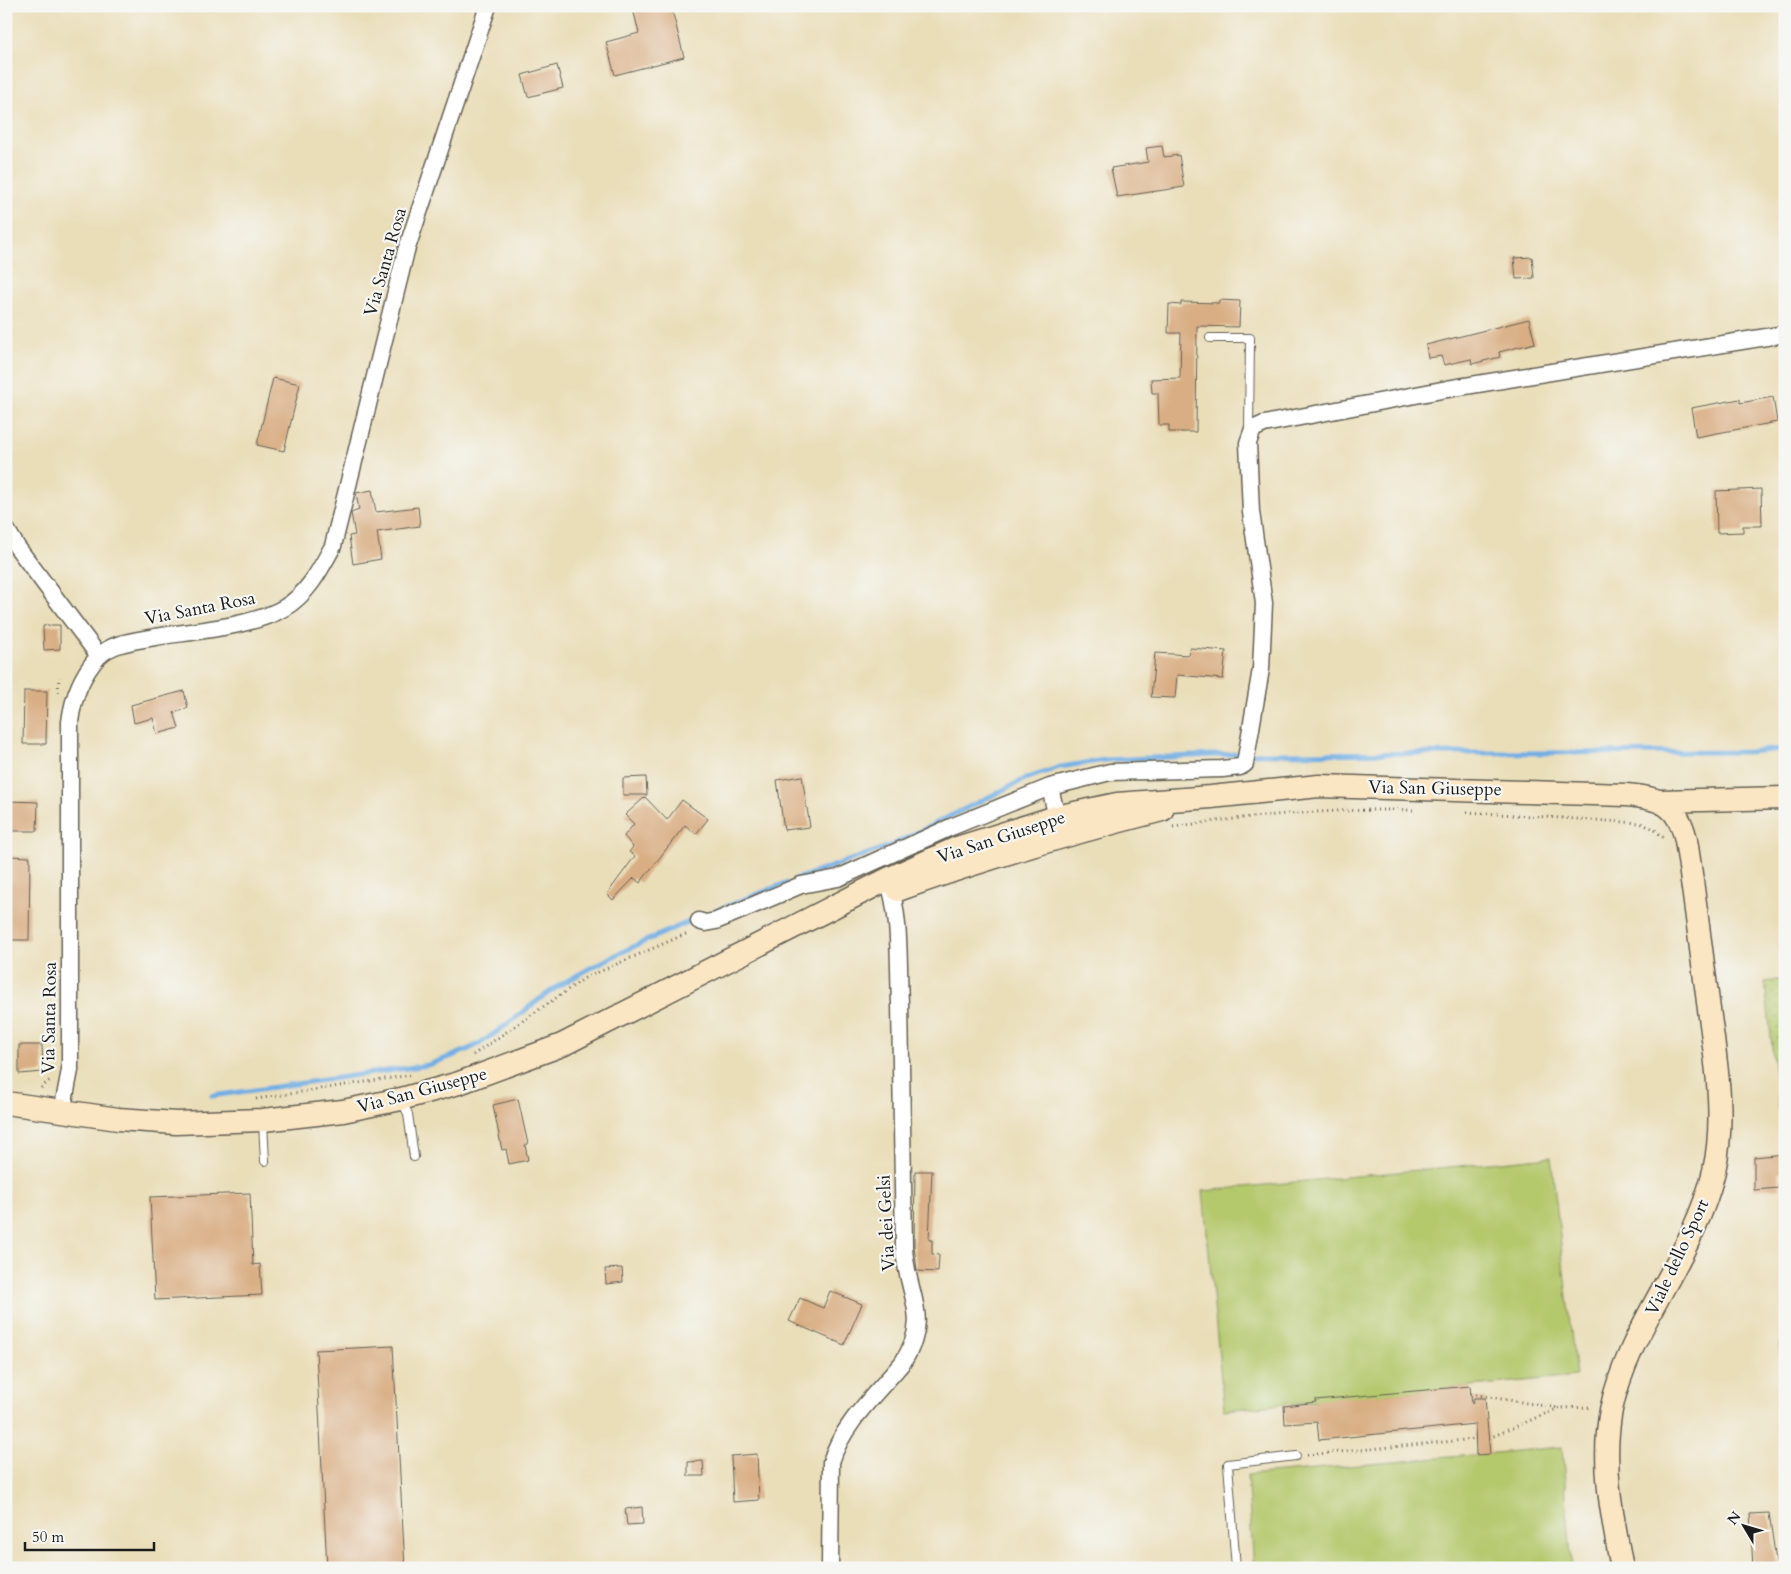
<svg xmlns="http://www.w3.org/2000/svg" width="1791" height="1574" font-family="Cardo,serif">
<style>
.grass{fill:url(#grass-dots);stroke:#687244}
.pitch{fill:#b4c86c;stroke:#687244}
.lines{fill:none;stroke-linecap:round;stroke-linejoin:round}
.stream{stroke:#72aee3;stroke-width:5}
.building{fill:#d9ae84}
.lane-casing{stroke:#646053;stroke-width:10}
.street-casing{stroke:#646053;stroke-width:19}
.secondary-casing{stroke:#646053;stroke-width:25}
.path{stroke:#646053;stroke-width:3;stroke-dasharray:1 4;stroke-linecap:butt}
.lane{stroke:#fff;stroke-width:8}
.street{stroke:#fff;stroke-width:16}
.secondary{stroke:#fbe6c4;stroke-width:22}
.labels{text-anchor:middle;stroke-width:4.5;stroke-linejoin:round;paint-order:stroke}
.street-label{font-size:18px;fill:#1c1c1c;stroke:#f6f6f2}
</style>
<defs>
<pattern id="grass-dots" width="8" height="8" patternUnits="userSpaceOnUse" patternTransform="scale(1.25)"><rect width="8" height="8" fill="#b4c86c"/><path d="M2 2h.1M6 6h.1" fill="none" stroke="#9aab5d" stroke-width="1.8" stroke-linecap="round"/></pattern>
</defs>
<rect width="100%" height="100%" fill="#f6f6f2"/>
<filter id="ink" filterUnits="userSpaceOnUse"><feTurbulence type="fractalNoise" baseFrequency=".02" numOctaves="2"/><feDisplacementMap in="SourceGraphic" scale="10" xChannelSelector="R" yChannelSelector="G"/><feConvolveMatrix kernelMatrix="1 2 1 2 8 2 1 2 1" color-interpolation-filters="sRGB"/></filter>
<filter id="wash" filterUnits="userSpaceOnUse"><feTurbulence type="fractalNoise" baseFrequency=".0096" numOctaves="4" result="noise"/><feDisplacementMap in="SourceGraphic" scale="20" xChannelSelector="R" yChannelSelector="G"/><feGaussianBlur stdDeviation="1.12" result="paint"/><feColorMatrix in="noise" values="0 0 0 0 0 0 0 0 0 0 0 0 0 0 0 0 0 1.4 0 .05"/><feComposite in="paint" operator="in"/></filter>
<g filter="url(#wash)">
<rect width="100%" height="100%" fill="#eadeb9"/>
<path class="grass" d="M1785,979v152h-4l-16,-149z"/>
<path class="pitch" d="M1551,1157l25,219 -352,34 -21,-219z
M1785,1335v144l-5,-135z
M1562,1447l10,121h-318l-7,-93z"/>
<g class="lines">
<path class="stream" d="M796,879l94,-33 135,-67 35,-12 45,-7 132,-6 511,-2 37,-3
M212,1096l216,-31c17,-6 34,-12 49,-20 32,-19 58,-46 90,-64 70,-40 145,-69 219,-98"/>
</g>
<g id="blocks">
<path class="building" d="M660,6h11l13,51 -69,18 -9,-33 33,-9 -5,-20z
M557,65l6,23 -35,9 -6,-22z
M1162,146l2,11 15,-2 5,32 -67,10 -6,-29 37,-6 -2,-14z
M1532,257l2,21 -18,1 -2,-21z
M1219,300l21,1 -1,26 -42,-1 -1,106h-27v-7h-10l-1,-32h-6l-1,-14 29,-1 1,-45h-13l1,-29 12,1v-3l38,1z
M1529,319l6,24 -36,9 1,5 -28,7 -1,-5 -27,6 -3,-9 -13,2 -2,-13z
M273,378l27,6 -16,67 -27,-6z
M1773,397l4,25 -81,15 -5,-29 49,-9v4z
M1761,489l1,37h-19v6l-26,1 -1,-42z
M372,490l4,22 42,-5 2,19 -43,6 4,27 -28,5 -4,-28 6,-1 -4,-22 8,-3 -3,-17z
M53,625h7v24l-16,1 -1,-24z
M1190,648l36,3 -3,28 -46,-4 -2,23 -24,-1 4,-44 34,2z
M24,691h23l-1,53h-23z
M184,691l4,17 -14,4 5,16 -22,6 -4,-16 -19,5 -3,-18z
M802,776l8,51 -26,3 -7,-50z
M646,777l1,18h-24v-17z
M645,797l22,23 15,-20 26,19 -12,15 -11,-9 -45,58 -6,-5 -21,22 -6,-6 28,-38 -6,-4 4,-5 -9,-11 10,-12 -9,-9z
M8,801l30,1 -1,29h-30z
M8,856l22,1 -1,83h-23z
M19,1045h23l1,27 -24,2z
M518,1099l10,45 -3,1 3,15 -19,4 -3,-15 -4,1 -9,-45z
M1785,1154v18h-7l1,16 -25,2v-33z
M915,1171h17l-3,69h3v14l7,1 -1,17 -21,-1 -3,-26z
M250,1193l3,72 7,-1 2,31 -107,5 -5,-103z
M622,1268l1,14 -17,2 -1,-15z
M830,1291l32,13 -18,41 -55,-24 11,-23 23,10z
M393,1346l12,222h-78l-11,-218z
M1470,1386l2,18 2,-6h11l5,56 -14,1 -1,-31 -156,16 -2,-18 -32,2 -1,-18 32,-4 -1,-2z
M757,1454l2,46 -26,2 -2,-46z
M703,1461l1,15h-16v-14z
M642,1507l1,17 -16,1 -2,-16z
M1769,1513l8,55h-24l-3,-54z"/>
</g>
</g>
<g filter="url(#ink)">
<use href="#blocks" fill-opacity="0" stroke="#646053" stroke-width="1"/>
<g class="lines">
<g class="lane-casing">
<path id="lane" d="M1210,338h40l-1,92
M402,1101l6,13 6,43
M263,1123l2,38
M1236,1568l-8,-104 68,-8"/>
</g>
<g class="street-casing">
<path id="street" d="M6,529l11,18 82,109
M1050,787l9,40
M699,921l6,2 11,-2 85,-36 37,-7 113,-51 99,-40 60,-15 112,-3 18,-2 5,-3 16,-95 3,-66 -13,-91 -3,-69 5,-14 11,-5 183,-35 338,-55
M62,1112l8,-42v-348c3,-25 11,-46 28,-65 14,-15 38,-16 57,-20 38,-6 96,-10 129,-29 24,-14 36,-38 49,-62l73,-295 82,-245
M830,1568l1,-106c11,-38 47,-70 72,-100 30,-47 2,-69 1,-116 -2,-81 -2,-162 -4,-243 -2,-41 1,-85 -12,-124"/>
</g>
<g class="secondary-casing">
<path id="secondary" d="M1659,801l126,-3
M898,890c87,-32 174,-57 264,-80
M6,1103l112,16 58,4 87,-3 80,-9 58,-12 58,-16 103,-38 326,-166 69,-31 99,-31 61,-13 94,-7 108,-11 307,9c35,3 52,9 60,45 8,51 14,103 21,154 7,57 20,119 7,177 -20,86 -85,154 -103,239 -10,53 1,106 11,158"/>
</g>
<path class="path" d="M58,692l1,-15
M1467,812l173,11 14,6 11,10
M1173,827c80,-12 159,-18 240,-17
M473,1055l112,-77 103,-45
M41,1088l10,-9
M256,1099l154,-24
M1471,1394l87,14
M1489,1438l70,-30 33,-1
M1307,1455l168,-16"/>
<use href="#lane" class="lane"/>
<use href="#street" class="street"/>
<use href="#secondary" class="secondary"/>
</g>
</g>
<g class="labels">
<g class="street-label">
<text transform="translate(385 262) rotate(-74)" y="6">Via Santa Rosa</text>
<text transform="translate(200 608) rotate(-11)" y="6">Via Santa Rosa</text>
<text transform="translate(1435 788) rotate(1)" y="6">Via San Giuseppe</text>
<text transform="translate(1001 837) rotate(-18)" y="6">Via San Giuseppe</text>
<text transform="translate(49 1018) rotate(-89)" y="6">Via Santa Rosa</text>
<text transform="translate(422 1090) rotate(-15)" y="6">Via San Giuseppe</text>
<text transform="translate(886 1223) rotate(-93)" y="6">Via dei Gelsi</text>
<text transform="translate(1677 1257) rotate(-65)" y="6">Viale dello Sport</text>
</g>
</g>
<rect width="1791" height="1574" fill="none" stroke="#f6f6f2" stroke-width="25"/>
<g transform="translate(1744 1526) rotate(308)" stroke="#f6f6f2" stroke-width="4" paint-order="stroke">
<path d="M0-4L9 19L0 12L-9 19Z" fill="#1c1c1c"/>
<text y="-8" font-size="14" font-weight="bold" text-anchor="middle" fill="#1c1c1c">N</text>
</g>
<path d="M25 1542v8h129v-8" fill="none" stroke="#1c1c1c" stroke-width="2.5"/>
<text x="32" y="1542" font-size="15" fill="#1c1c1c" stroke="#f6f6f2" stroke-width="4" paint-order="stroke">50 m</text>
</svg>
